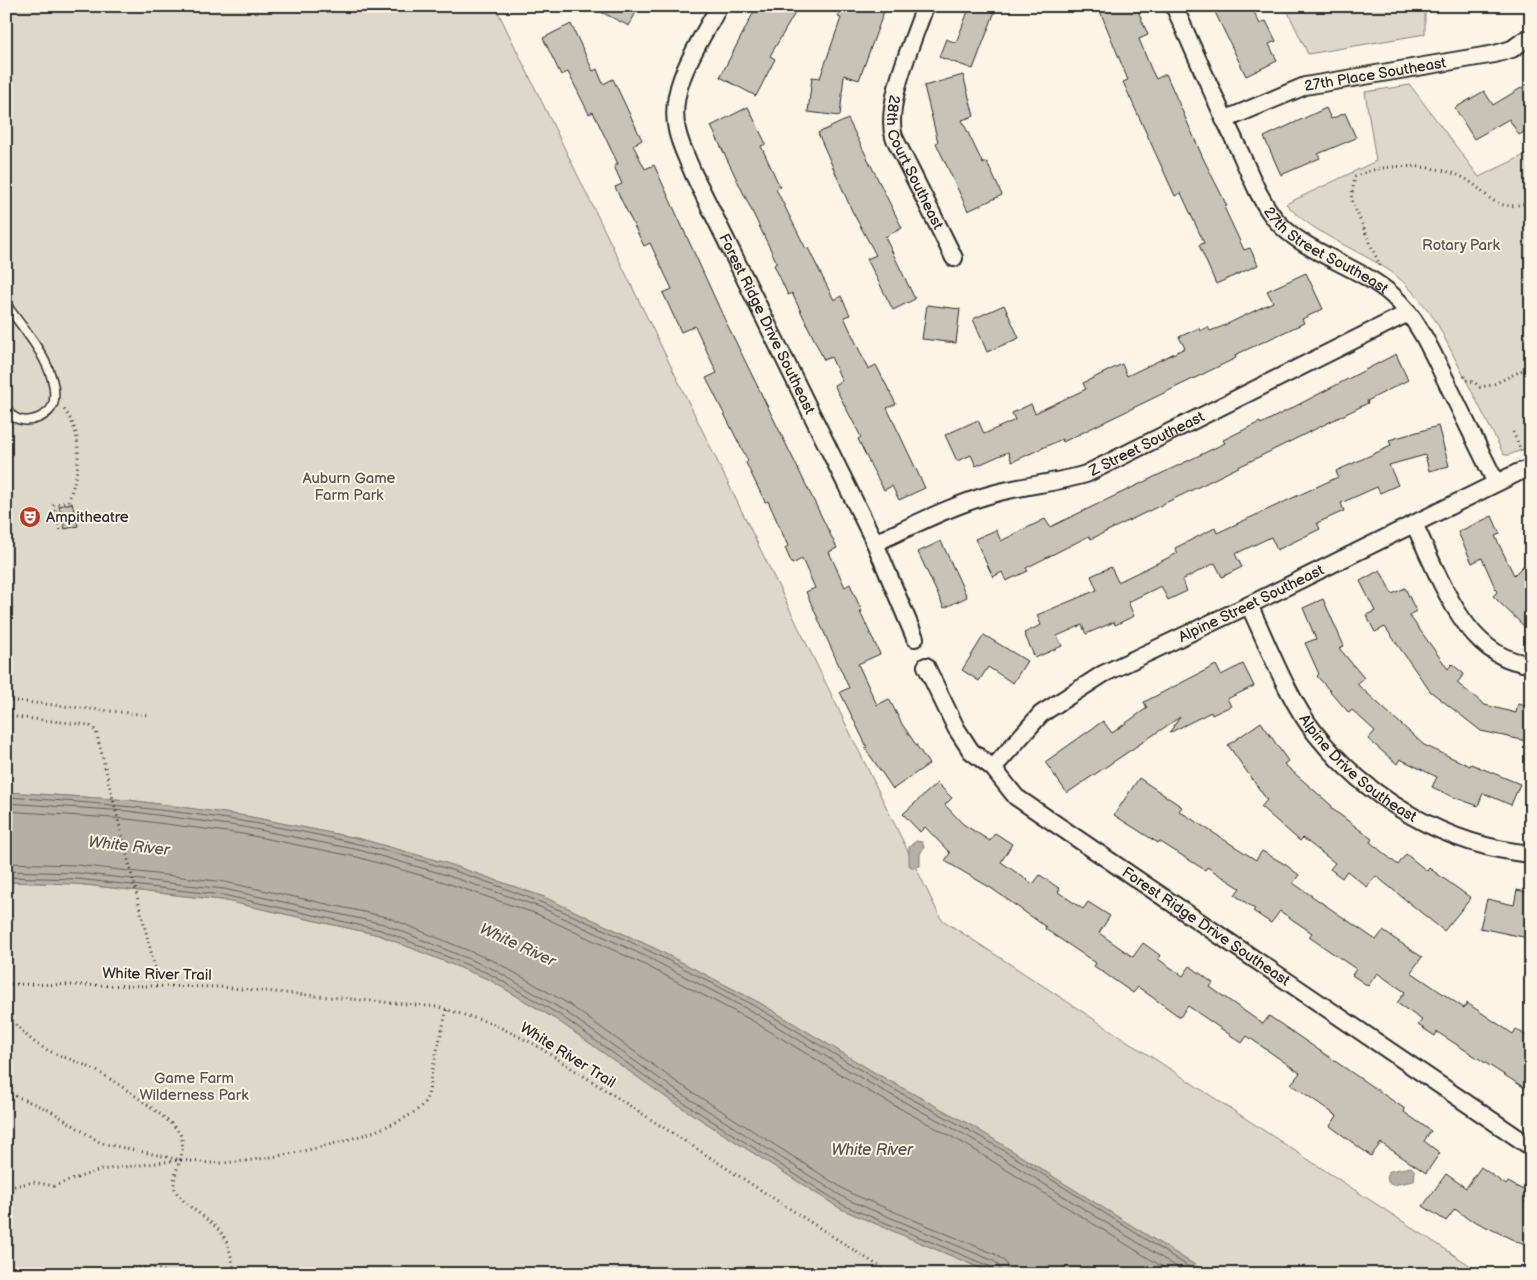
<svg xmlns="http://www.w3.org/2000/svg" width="1537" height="1280" font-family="'Balsamiq Sans',sans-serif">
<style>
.green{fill:#ded8ca;stroke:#84827a}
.water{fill:#b4b0a5;stroke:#7d7b74}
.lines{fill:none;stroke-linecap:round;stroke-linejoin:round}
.shore{stroke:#62605c;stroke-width:1}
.building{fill:#c8c3b7;stroke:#2b2b2b}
.service-casing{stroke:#2b2b2b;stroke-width:11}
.minor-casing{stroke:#2b2b2b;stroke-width:20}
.path{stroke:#2b2b2b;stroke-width:3;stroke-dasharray:1 4;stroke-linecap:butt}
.service{stroke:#fcf5e5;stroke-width:8}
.minor{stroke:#fcf5e5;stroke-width:16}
.labels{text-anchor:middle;stroke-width:4;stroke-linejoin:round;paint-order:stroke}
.street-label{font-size:15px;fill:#2b2b2b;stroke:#fcf5e5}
.park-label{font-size:15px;fill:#585653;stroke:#fcf5e5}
.poi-label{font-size:15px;fill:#2b2b2b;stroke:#fcf5e5;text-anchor:start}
.water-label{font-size:16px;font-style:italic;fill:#545350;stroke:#fcf5e5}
</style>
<rect width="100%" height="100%" fill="#fcf5e5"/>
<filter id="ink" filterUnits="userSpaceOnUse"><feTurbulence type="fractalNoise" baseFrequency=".02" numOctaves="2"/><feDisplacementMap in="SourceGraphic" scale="10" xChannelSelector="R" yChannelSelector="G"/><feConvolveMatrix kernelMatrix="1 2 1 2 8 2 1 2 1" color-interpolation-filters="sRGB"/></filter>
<g filter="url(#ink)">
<path class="green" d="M6,6h489l446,913 542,355h-274l-235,-147 -97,-53 -117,-71 -106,-55 -110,-51 -98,-34 -85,-24 -115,-23 -117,-16 -123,-8z
M1285,6h140v28l-117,20z
M1410,85l69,92 52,-25v294l-22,9h-5l-67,-132c-12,-18 -29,-39 -47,-52 -35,-23 -75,-36 -104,-67l90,-43 -11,-69z
M6,882l70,2 146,16 157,35 109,44 69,41 110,78 174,111 153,65h-988z"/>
<path class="water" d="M6,792l123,8 117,16 115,23 85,24 98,34 110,51 106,55 117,71 97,53 235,147h-215l-153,-65 -174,-111 -110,-78 -69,-41 -109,-44 -157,-35 -146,-16 -70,-2z
M916,841l6,1 2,5 -4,7v12l-7,2 -4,-3v-18z
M1411,1167l4,4 -1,10 -22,4 -4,-3 -1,-7 3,-4z"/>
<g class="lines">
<path class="shore" d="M6,797c149,9 297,26 439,71 109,34 212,84 311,139 40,22 78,48 118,71 32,19 66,35 98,54 77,44 152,94 228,142
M6,803l122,8 116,16 115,23 84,24 97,33 109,51 106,55 116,71 98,53 219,137
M6,811l121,8 116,15 114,23 84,24 96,33 108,51 106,55 117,71 97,53 209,130
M6,863l71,2 148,17 162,35 109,45 71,41 111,80 172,110 147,62 9,8 2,11
M6,871l71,2 147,16 160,35 109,45 70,41 111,79 172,110 148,62 5,5 2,8
M6,877l71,2 146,16 158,35 109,44 70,41 110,79 173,111 148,62 4,7"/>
</g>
<path class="building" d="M589,6h50l-10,20z
M757,6h42l-29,50 5,3 -19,37 -36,-19z
M842,6h44l-27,74 -15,-5 -4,41 -32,-4 4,-35 8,1 21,-60 -3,-1z
M970,6h27l-24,63 -34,-12 7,-18 10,4z
M1098,6h38l12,29 -9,4 12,30 5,10 10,-5 37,84 24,48 -3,1 20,43 6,-2 8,17 -42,19 -17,-39 5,-2 -23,-50 -6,3 -52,-114 5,-2z
M1212,6h39l9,18 6,-3 10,20 -7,3 8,17 -31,15z
M571,24l22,47 4,-2 6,15 10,-5 29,61 -9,5 12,24 9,-4 70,153 113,230 -8,4 16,35 5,-3 12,28h-2l20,42 -22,10 19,41 12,-6 13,25 27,40 -36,25 -28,-41 2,-1 -27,-55 9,-4 -43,-96 9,-4 -13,-29 -10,5 -7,-16 3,-2 -20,-45 -3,1 -19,-39 2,-2 -42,-83 11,-5 -22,-47 -14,6 -18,-39 9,-4 -22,-46 -6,3 -29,-59 7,-3 -8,-18 4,-2 -25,-52 -4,2 -21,-42 -7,3 -18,-37z
M963,75l11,41 -12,4 21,44 4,-2 15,33 -34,16 -32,-68 2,-1 -14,-56z
M1531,82v46l-12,7 -10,-16 -35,20 -19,-31 29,-17 9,14z
M748,107l18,37 -5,2 19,41 -4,2 30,60 2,-1 26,52 7,-4 9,19 -6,2 24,52 8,-4 20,39 -9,4 38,80 -26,12 -7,-14 -8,4 -13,-24 -13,-27 3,-2 -27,-52 8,-4 -11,-24 -7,3 -32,-67 -4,2 -14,-30 3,-2 -66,-137z
M1326,108l5,11 14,-6 11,25 -38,16 2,4 -39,17 -17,-38z
M848,119l54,109 -17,9 30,62 -22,11 -26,-51 9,-4 -24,-44 -34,-78z
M1306,273l17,36 -21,10 2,4 -69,32 1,3 -173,84 -1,-3 -50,23 -4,-10 -32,14 -5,-11 -14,6 -12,-26 33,-15 6,14 31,-14 -3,-7 19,-9 4,9 51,-24 -3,-6 39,-19 5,12 58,-28 -6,-11 20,-9 1,3 8,-4 2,4 11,-4 52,-25 -6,-11z
M927,305l33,4 -4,34 -34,-4z
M1004,305l15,33 -32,14 -14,-33z
M1396,354l12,26 -41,21 1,2 -182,90 -95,46 -2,-3 -63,32 2,3 -22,10 -4,-9 -9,5 -18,-38 21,-9 5,11 44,-22 5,8 175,-84 -2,-3 37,-18 1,2z
M1438,426l11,40 -20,5 -4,-16 -36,10 9,20 -18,8 -3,-6 -36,16 3,8 -27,12 3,6 -43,21 -6,-13 -36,17 7,13 -20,10 -7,-14 -33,17 5,11 -19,9 -7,-14 -33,16 6,14 -19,9 -1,-3 -28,12 -4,-9 -25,11 5,10 -27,12 -11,-25 17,-8 -4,-10 60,-25 -6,-14 20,-9 7,15 60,-29 -3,-5 40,-20 2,5 121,-56 -2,-6 55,-25 -2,-6z
M72,503l6,23 -13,3 -6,-23z
M1492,516l8,18 -5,2 19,39 17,-17v75l-38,-37 4,-4 -15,-34 -10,5 -14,-31z
M941,541l26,56 -23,11 -26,-56z
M1380,570l12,24 13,-6 11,23 -7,4 39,54 4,-5 12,10 -7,9 28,22 31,8 2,-9 13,3v35l-50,-11 -51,-40 -45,-64 -10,5 -9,-17 9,-4 -15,-30z
M1323,599l21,47 -5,2 25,30 -7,6 67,61 46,21 1,-2 49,20 -9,21 -28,-12 -5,13 -27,-10 -19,-9 5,-10 -37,-18 -3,5 -29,-25 7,-8 -23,-21 -3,3 -32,-37 2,-2 -14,-31 11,-4 -13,-31z
M984,635l43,26 -14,22 -25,-16 -9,14 -17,-11z
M1243,664l11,22 -27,13 4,7 -19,9 -1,-3 -42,21 11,-16 -113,76 -22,-31 58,-41 9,12 35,-25 -3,-6 72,-37 5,10z
M1261,722l27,39 -4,3 48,42 -1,2 41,31 -2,3 28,23 8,-11 21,17 2,-3 42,30 -27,33 -68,-55 -9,11 -20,-16 -5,7 -12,-9 5,-6 -32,-25 -3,3 -39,-34 6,-7 -39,-55z
M1139,778l43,29 -3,4 77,49 6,-9 24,14 13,10 -6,8 83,57 7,-9 39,26 -11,15 53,36 3,-5 46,31 3,-5 15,10v53l-94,-60 -2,4 -17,-11 4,-5 -25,-17 8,-11 -28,-19 -9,13 -16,-11 4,-6 -47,-32 3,-4 -32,-22 -9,12 -18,-12 2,-2 -20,-14 5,-7 -33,-21 -2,3 -46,-29 -1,2 -44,-28z
M937,783l15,15 -7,7 18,19 27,17 5,-8 17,11 -11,18 32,22 7,-9 20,14 -2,3 25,17 5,-7 22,14 -11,17 34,24 10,-14 18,13 -3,3 25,17 7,-10 23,17 -3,4 53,37 6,-8 136,93 -1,3 27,19 -7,10 16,12 -14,20 -45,-30 -10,13 -41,-30 7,-10 -46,-32 9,-11 -53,-37 -5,7 -54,-37 -8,11 -42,-30 -5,6 -39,-27 2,-3 -51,-34 1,-2 -55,-39 -46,-27 5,-8 -25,-26 -5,5 -17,-18z
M1517,890l14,3v31l-3,14 -48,-10 7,-29 27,6z
M1481,1167l25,18 2,-3 21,11 -5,9 7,3v32l-5,9 -54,-26 -1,1 -16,-12 -9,12 -23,-15 23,-32 20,14z"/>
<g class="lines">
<g class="service-casing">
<path id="service" d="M6,304c15,22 35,44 44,69 3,8 5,19 4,27 -1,16 -27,26 -40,17 -3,-2 -5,-6 -8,-9"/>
</g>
<g class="minor-casing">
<g id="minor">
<path id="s1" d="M719,6c-19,37 -52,80 -42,124 3,15 11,30 16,43l182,370 40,95"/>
<path id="s2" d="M925,6c-11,33 -41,98 -31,131l60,121"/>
<path id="s3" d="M1174,6c22,49 43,98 66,146 10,22 19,47 35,67 28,34 83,46 117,76 26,23 41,59 56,90 16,33 32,66 48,98"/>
<path id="s4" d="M1224,120l81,-34 190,-32 17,-5 14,-10"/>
<path d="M1414,524c25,50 51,136 117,140"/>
<path id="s5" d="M875,543c39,-18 79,-39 121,-50 30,-8 60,-10 90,-19l322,-161"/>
<path id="s6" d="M1249,605c19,40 39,94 66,128 52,66 132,113 216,121"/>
<path id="s7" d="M926,666l30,62 15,23 22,17 23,29 515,350"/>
<path id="s8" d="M993,768l48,-54 62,-40 146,-69 270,-133 12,-4"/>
</g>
</g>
<path class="path" d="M1380,266l-29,-67 4,-22c26,-15 78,-13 105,-1 30,14 29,39 71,26
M1464,376l2,4 8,2 6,5 12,-2 39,-19
M1513,432l10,23
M60,530l-6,-25 14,-4c12,-29 17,-67 -5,-93
M6,700l142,15
M6,716l83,9 7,6 59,237 1,17
M6,984l214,3 218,20 53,16 43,21 357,230
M6,1013c10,12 22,26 36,34 15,9 33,13 49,21 17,8 81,51 89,66 10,20 -14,44 -3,59 11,16 33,25 45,41 8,11 10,27 13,40
M6,1092l45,19 50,32 80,17 -81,10 -46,16 -21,-4 -27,6
M181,1160c12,1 23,3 35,3 45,0 166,-25 201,-53 10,-8 13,-17 13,-30l17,-71
M125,1274c16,-11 30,-6 47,0"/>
<use href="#service" class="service"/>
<use href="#minor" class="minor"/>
</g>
</g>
<defs>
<g id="theatre-disc" transform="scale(1.125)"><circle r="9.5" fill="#c8321e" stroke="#fcf5e5"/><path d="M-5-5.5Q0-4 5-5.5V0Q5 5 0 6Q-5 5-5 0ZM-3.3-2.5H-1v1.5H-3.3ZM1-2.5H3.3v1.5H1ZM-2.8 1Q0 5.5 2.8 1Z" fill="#fff"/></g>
</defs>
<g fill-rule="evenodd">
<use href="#theatre-disc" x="30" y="517"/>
</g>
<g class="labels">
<g class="street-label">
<text dy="5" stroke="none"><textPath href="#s4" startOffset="159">27th Place Southeast</textPath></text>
<text dy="5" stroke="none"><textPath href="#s2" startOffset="166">28th Court Southeast</textPath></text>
<text dy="5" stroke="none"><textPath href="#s3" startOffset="296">27th Street Southeast</textPath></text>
<text dy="5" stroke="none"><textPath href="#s1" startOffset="348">Forest Ridge Drive Southeast</textPath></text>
<text dy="5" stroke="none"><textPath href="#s5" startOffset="291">Z Street Southeast</textPath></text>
<text dy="5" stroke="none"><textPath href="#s8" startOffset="310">Alpine Street Southeast</textPath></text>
<text dy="5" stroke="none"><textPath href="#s6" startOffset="200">Alpine Drive Southeast</textPath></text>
<text dy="5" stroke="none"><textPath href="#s7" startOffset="391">Forest Ridge Drive Southeast</textPath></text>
<text transform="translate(157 974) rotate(1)" y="5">White River Trail</text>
<text transform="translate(568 1055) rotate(32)" y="5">White River Trail</text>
</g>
<g class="park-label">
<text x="1461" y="250">Rotary Park</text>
<text x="349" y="483">Auburn Game<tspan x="349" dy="17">Farm Park</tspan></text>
<text x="194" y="1083">Game Farm<tspan x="194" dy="17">Wilderness Park</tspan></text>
</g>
<g class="poi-label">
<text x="46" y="522">Ampitheatre</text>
</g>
<g class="water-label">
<text transform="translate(129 845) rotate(6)" y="6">White River</text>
<text transform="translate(518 944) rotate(25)" y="6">White River</text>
<text x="872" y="1155">White River</text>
</g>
</g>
<rect width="1537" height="1280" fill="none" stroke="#fcf5e5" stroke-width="25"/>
<rect x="12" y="12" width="1512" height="1255" fill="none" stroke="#2b2b2b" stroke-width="2" filter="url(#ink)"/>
</svg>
